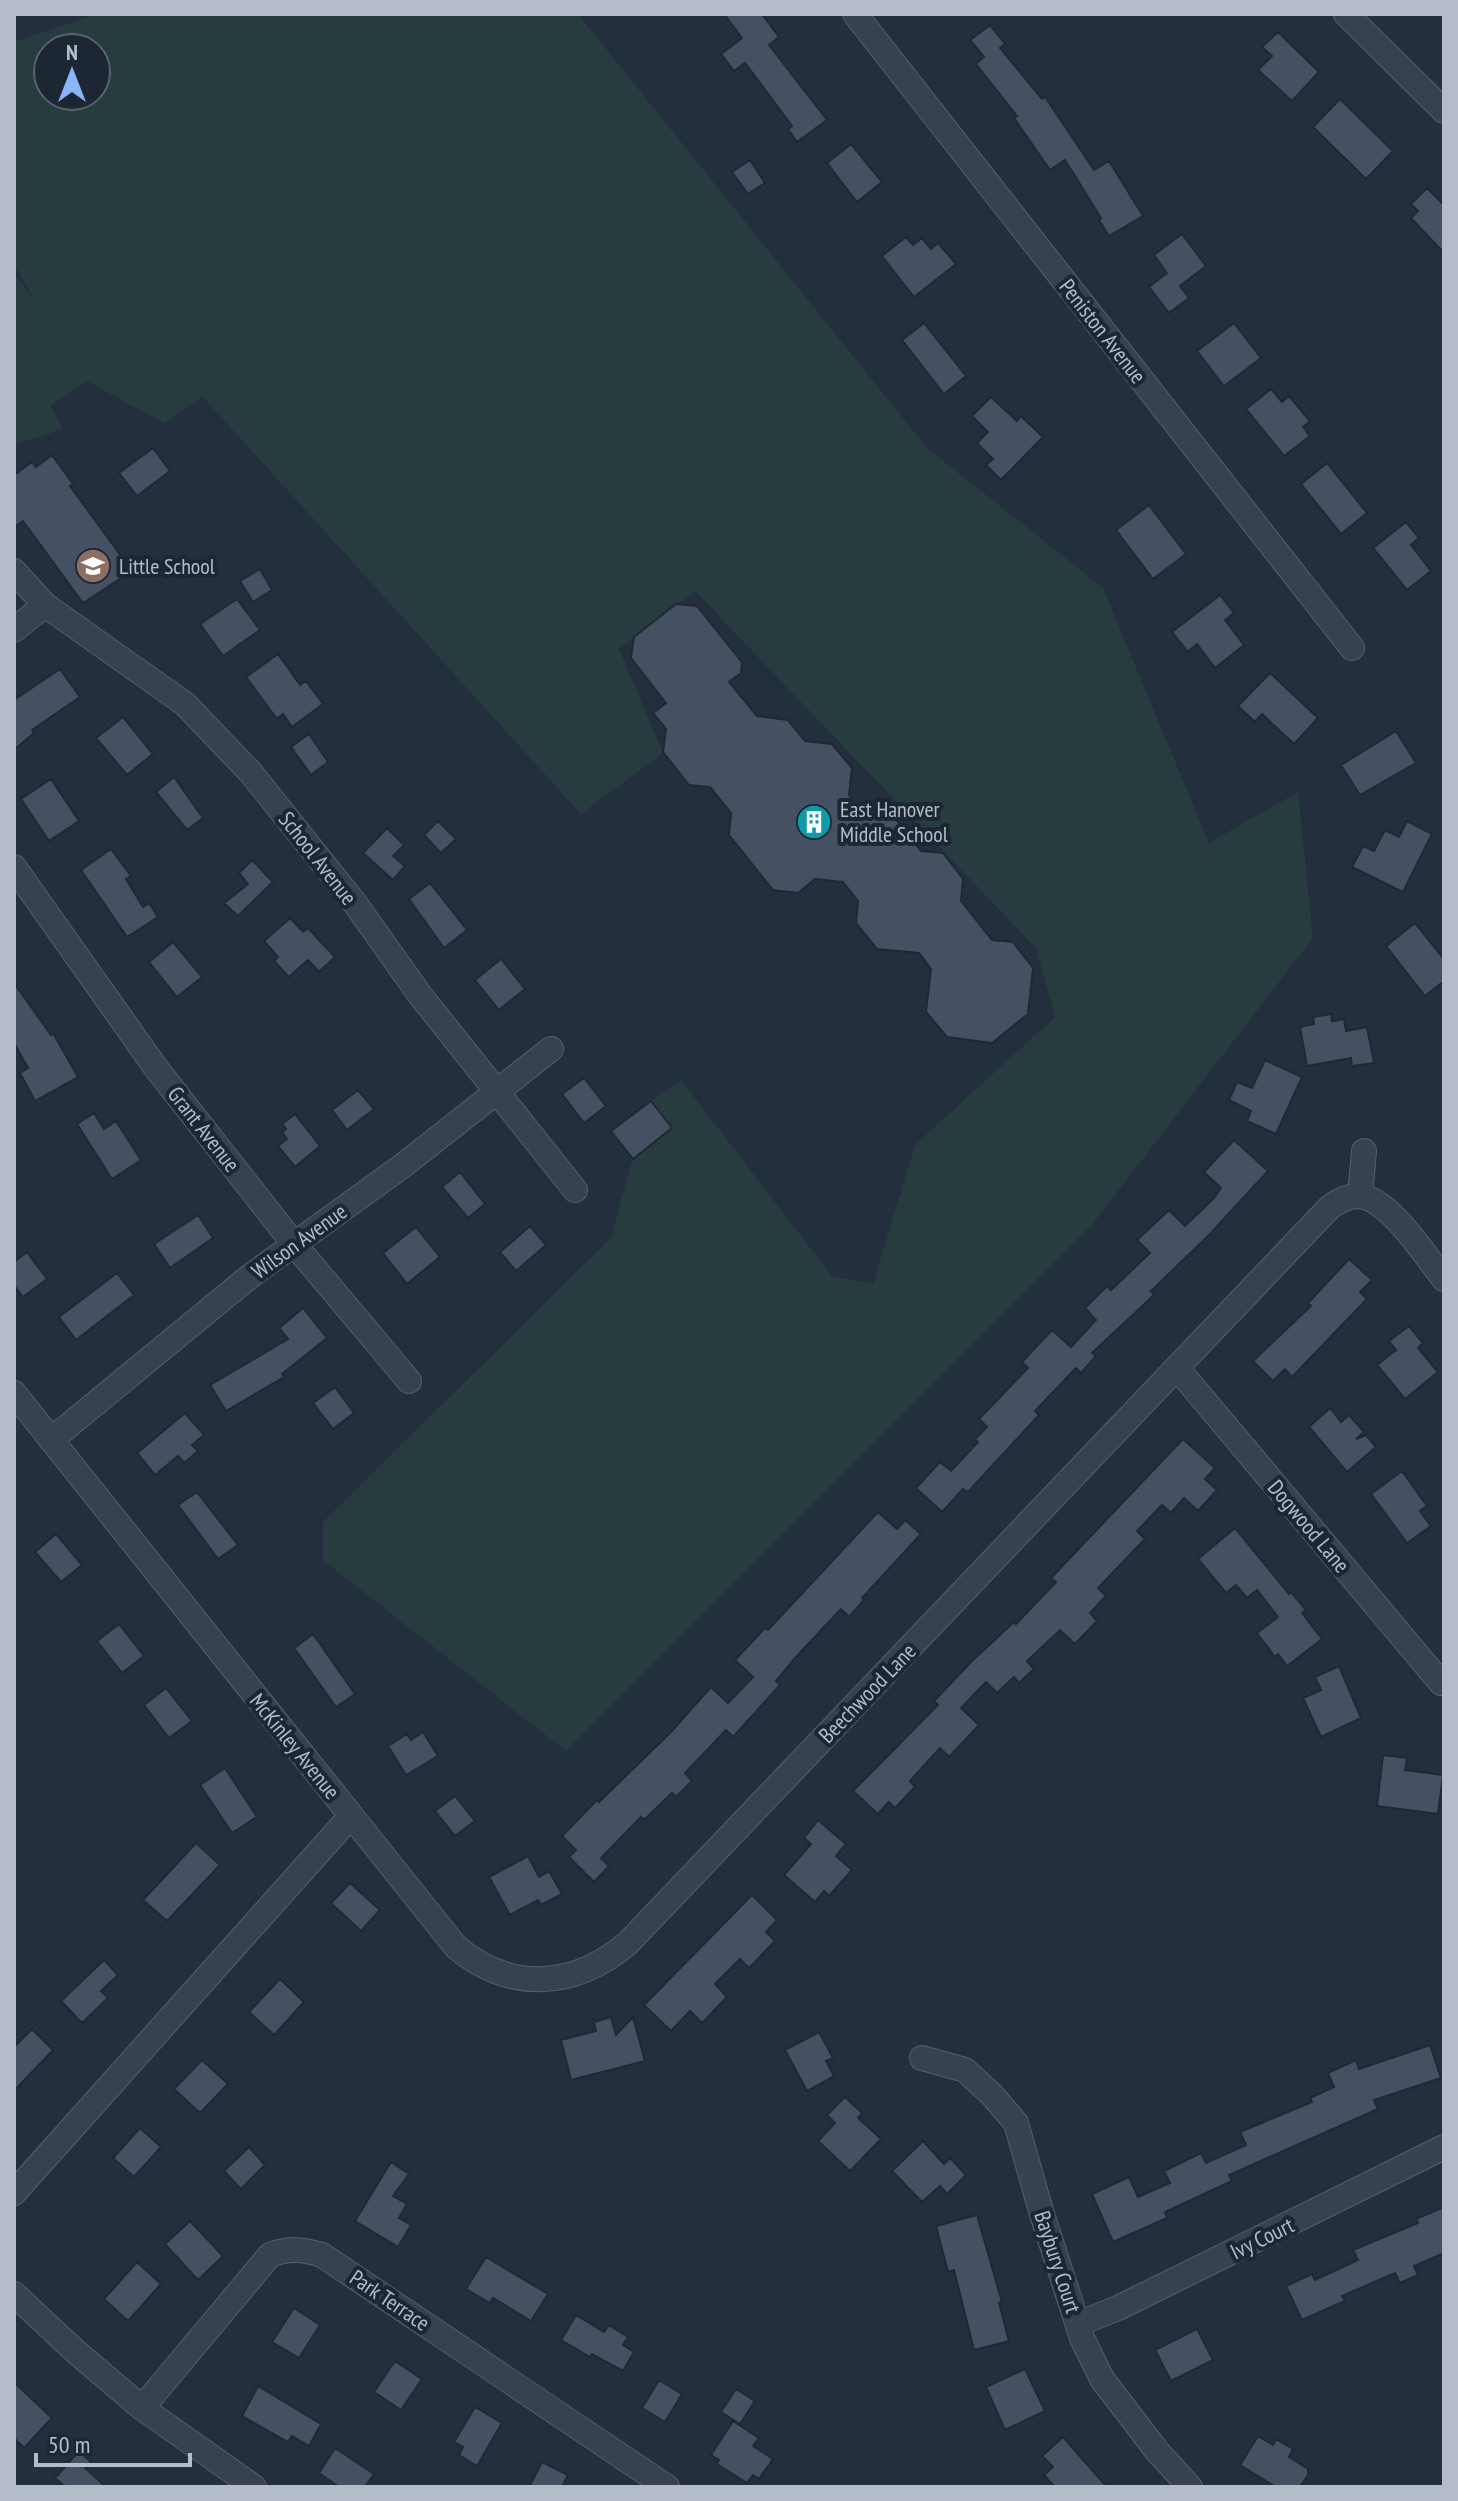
<svg xmlns="http://www.w3.org/2000/svg" width="1458" height="2501" font-family="'PT Sans Narrow',sans-serif">
<style>
.green{fill:#263c3f;fill-rule:evenodd}
.building{fill:#455162;stroke:#1f2835;stroke-width:2}
.lines{fill:none;stroke-linecap:round;stroke-linejoin:round}
.minor-casing{stroke:#565f6c;stroke-width:26}
.minor{stroke:#38414e;stroke-width:24}
.labels{text-anchor:middle;stroke-width:8;stroke-linejoin:round;paint-order:stroke}
.street-label{font-size:22px;fill:#b4bcc9;stroke:#1d2633}
.poi-label{font-size:22px;fill:#b4bcc9;stroke:#1d2633;text-anchor:start}
</style>
<rect width="100%" height="100%" fill="#242f3e"/>
<path class="green" d="M98,14h480l349,434 176,140 106,255 89,-51 15,146 -222,288 -525,525 -243,-191v-38l288,-284 36,-134 34,-24 151,196 41,8 42,-139 140,-128 -19,-69 -341,-357 -76,58 44,104 -82,61 -378,-417 -39,26 -77,-42 -37,25 13,23 -49,16v-171l20,25 -20,-34v-223zM48,48h48v48h-48z"/>
<path class="building" d="M724,14h38l17,23 -10,8 58,75 -30,22 -9,-13 4,-3 -47,-63 -11,8 -13,-17 21,-16z
M990,25l15,19 -5,4 42,51 3,-2 49,73 15,-9 34,55 -34,20 -10,-16 2,-2 -36,-58 -15,10 -36,-52 3,-2 -41,-52 8,-7 -14,-17z
M1278,32l41,40 -27,29 -34,-31 14,-14 -10,-9z
M1340,99l53,52 -27,28 -53,-52z
M851,144l31,38 -25,20 -30,-39z
M750,160l15,23 -17,11 -16,-22z
M1427,188l17,17v48l-33,-35 7,-7 -7,-7z
M1182,234l24,32 -26,20 9,12 -20,15 -20,-26 18,-14 -13,-18z
M906,237l7,8 9,-7 9,11 7,-6 18,21 -42,33 -32,-41z
M924,323l42,53 -22,18 -42,-54z
M1234,323l27,35 -37,28 -27,-35z
M1271,389l11,13 7,-6 21,25 -7,6 7,9 -26,20 -38,-47z
M991,397l26,24 4,-5 22,21 -42,43 -15,-15 7,-6 -16,-16 11,-11 -16,-16z
M153,448l17,23 -33,25 -18,-23z
M52,455l21,29 -3,2 62,85 -49,32 -60,-82 -9,6v-52l18,-13 4,5z
M1327,463l40,50 -26,21 -40,-50z
M1149,505l37,49 -33,25 -37,-49z
M1406,522l13,16 -8,7 20,26 -24,19 -34,-42z
M260,569l12,21 -19,12 -13,-21z
M1220,595l14,18 -9,7 19,25 -29,23 -18,-24 -9,8 -16,-20z
M237,599l23,31 -37,26 -23,-32z
M676,604l21,2 45,56 -1,11 -12,9 28,34 31,4 17,21 27,3 20,24 -3,27 10,13 31,4 31,39 22,2 20,26 -2,22 31,39 21,2 20,26 -5,46 -36,29 -45,-6 -21,-25 5,-43 -12,-16 -42,-4 -21,-26 2,-22 -15,-19 -28,-3 -17,14 -25,-3 -44,-55 2,-22 -21,-26 -21,-2 -26,-33 3,-23 -13,-16 13,-10 -35,-45 3,-21z
M278,654l22,31 6,-4 17,23 -31,23 -9,-13 -6,5 -31,-42z
M60,669l20,28 -48,33 2,3 -20,17v-50z
M1270,673l48,45 -24,26 -32,-30 -7,8 -17,-16z
M123,717l30,37 -26,21 -31,-37z
M1396,731l20,32 -56,32 -19,-30z
M309,734l19,28 -17,13 -20,-28z
M174,777l29,41 -16,12 -31,-38z
M51,779l28,42 -30,20 -28,-42z
M438,821l18,18 -15,14 -17,-18z
M1407,821l25,13 -29,58 -51,-25 11,-21 11,5 11,-21 14,7z
M387,828l17,17 -11,11 12,10 -12,14 -30,-27z
M111,849l20,27 -5,3 17,28 6,-4 9,14 -31,20 -46,-67z
M252,860l21,22 -35,34 -14,-13 24,-19 -9,-11z
M430,883l37,47 -23,18 -35,-49z
M290,918l13,14 5,-4 27,29 -16,15 -11,-12 -19,17 -15,-16 4,-4 -14,-16z
M1415,923l29,36v22l-19,15 -39,-50z
M173,942l29,35 -25,20 -28,-35z
M501,959l24,30 -26,21 -24,-30z
M14,983l37,52 2,-2 25,44 -43,24 -15,-28 8,-5 -14,-25z
M1331,1014l1,7 12,-2 2,12 21,-4 7,36 -22,3 -1,-8 -44,8 -7,-39 14,-3 -1,-7z
M1265,1060l37,17 -26,57 -29,-13 4,-10 -22,-11 8,-18 15,6z
M584,1078l22,28 -22,17 -22,-29z
M358,1090l16,19 -27,21 -15,-20z
M651,1101l21,27 -39,31 -22,-28z
M94,1113l10,16 12,-8 25,39 -29,19 -35,-55z
M295,1114l25,32 -25,21 -17,-21 9,-7 -5,-7 4,-3 -4,-5z
M1234,1140l34,31 -59,64 -58,56 3,4 -62,58 4,3 -15,17 -5,-5 -41,43 4,4 -71,77 -5,-3 -21,23 -26,-24 24,-26 11,9 27,-29 -3,-3 12,-12 -8,-8 49,-51 -6,-6 30,-32 19,17 25,-27 -11,-12 22,-22 4,4 39,-37 -13,-13 32,-30 16,16 29,-28 7,-10 -17,-16z
M460,1172l25,32 -17,14 -26,-31z
M198,1215l15,23 -43,30 -16,-24z
M530,1226l16,19 -30,26 -16,-19z
M416,1227l24,30 -33,27 -24,-31z
M27,1252l20,27 -24,18 -9,-12v-23z
M1349,1259l23,21 -12,12 7,7 -75,78 -7,-8 -12,12 -20,-20 58,-55 -3,-3z
M117,1273l17,22 -58,45 -17,-23z
M303,1308l24,30 -45,36 2,3 -58,34 -16,-26 78,-46 -9,-11z
M1409,1326l14,17 -5,5 20,24 -33,27 -28,-34 19,-15 -7,-9z
M335,1387l19,26 -21,16 -20,-26z
M1330,1408l11,14 8,-7 15,17 -8,7 10,-4 10,12 -29,25 -38,-45z
M185,1413l19,22 -12,10 6,6 -14,12 -6,-7 -23,19 -18,-22z
M1183,1439l32,29 -10,11 12,11 -19,21 -14,-13 -13,15 -9,-8 -25,26 8,8 -47,49 8,8 -16,17 7,8 -22,23 -15,-14 -33,31 7,8 -15,14 -5,-6 -17,16 -11,-11 -25,26 18,17 -30,32 -9,-9 -30,33 5,6 -20,21 -6,-6 -11,12 -25,-23 85,-86 -4,-4 38,-40 42,-39 2,2 40,-42 -5,-4z
M1402,1471l25,35 -7,5 11,15 -24,17 -36,-49z
M197,1492l41,53 -20,14 -40,-54z
M878,1512l19,17 8,-9 16,14 -59,64 2,2 -15,17 -8,-8 -45,48 -20,24 4,4 -47,52 -7,-7 -41,43 7,8 -16,16 -4,-4 -28,27 -3,-3 -40,41 8,8 -15,16 -25,-25 7,-7 -14,-14 35,-36 2,2 71,-69 41,-46 17,16 25,-26 -18,-17 30,-32 3,2z
M1235,1528l54,66 2,-2 15,18 -4,3 20,26 -35,27 -9,-12 -3,3 -18,-24 21,-16 -21,-27 -10,8 -11,-13 -10,8 -28,-34z
M56,1534l26,31 -21,17 -26,-30z
M119,1624l25,32 -22,17 -25,-32z
M313,1634l42,60 -19,13 -42,-59z
M1339,1666l22,52 -40,19 -18,-39 18,-8 -6,-13z
M166,1688l26,33 -23,17 -25,-33z
M423,1732l15,24 -32,19 -18,-29 19,-12 4,6z
M1383,1755l24,3 -2,12 38,5 -5,39 -61,-8z
M225,1768l32,49 -25,16 -32,-48z
M455,1796l20,25 -20,15 -20,-25z
M818,1820l28,24 -10,12 16,14 -23,26 -5,-5 -9,11 -31,-27 27,-31 -7,-6z
M196,1843l24,22 -53,56 -24,-21z
M528,1856l11,21 10,-6 13,23 -21,11 -3,-5 -28,15 -21,-38z
M350,1883l30,27 -19,21 -30,-28z
M752,1895l25,25 -11,12 9,9 -26,27 -9,-9 -25,25 12,13 -25,26 -12,-12 -19,20 -27,-26z
M104,1960l14,15 -17,16 7,7 -26,25 -21,-22z
M280,1979l24,23 -30,33 -25,-23z
M611,2017l5,18 17,-18 12,44 -74,19 -10,-40 35,-9 -2,-9z
M32,2029l21,21 -39,41v-44z
M819,2032l14,26 -7,3 8,15 -27,15 -22,-41z
M1430,2045l11,33 -67,22 4,9 -149,66 3,6 -67,31 2,6 -54,24 -21,-48 37,-17 9,20 32,-14 -6,-12 37,-18 5,10 40,-18 -6,-13 72,-30 -2,-4 24,-11 -6,-14 28,-13 3,9z
M202,2060l26,24 -28,29 -26,-24z
M845,2097l17,16 -4,5 23,21 -31,32 -32,-30 17,-18 -8,-8z
M140,2128l21,19 -27,30 -21,-19z
M923,2141l21,23 6,-6 16,17 -19,19 -7,-8 -18,16 -30,-31z
M249,2147l16,18 -24,24 -17,-18z
M391,2162l18,12 -16,22 14,8 -8,14 12,7 -13,22 -43,-26z
M1444,2207v46l-30,13 4,9 -18,8 -5,-10 -53,23 3,5 -43,19 -16,-34 26,-12 3,6 43,-20 -5,-10 65,-27 -2,-4z
M977,2215l25,87 -3,1 10,38 -35,9 -20,-80 -6,2 -12,-46z
M190,2221l33,35 -25,24 -33,-36z
M486,2257l62,37 -17,27 -38,-23 -3,5 -24,-14z
M137,2262l24,22 -33,37 -24,-22z
M294,2308l26,17 -21,33 -27,-16z
M576,2315l28,17 5,-7 19,12 -5,8 11,7 -11,19 -31,-17 -2,3 -29,-17z
M1197,2329l16,31 -42,21 -16,-31z
M395,2361l27,18 -21,31 -27,-18z
M1025,2369l20,42 -40,19 -19,-43z
M659,2380l23,14 -17,28 -23,-14z
M14,2382l38,36 -28,30 -10,-10z
M258,2386l63,38 -12,22 -17,-10 -4,6 -46,-26z
M736,2389l19,12 -15,23 -19,-12z
M475,2407l27,16 -25,43 -18,-11 4,-8 -9,-5z
M733,2421l26,17 -6,8 20,13 -14,20 -6,-4 -6,8 -30,-19 2,-4 -8,-5z
M1258,2436l15,9 3,-6 17,10 -4,8 19,12v6l-8,12h-24l-36,-22z
M1063,2437l44,50h-52l-11,-12 9,-8 -11,-11z
M335,2448l39,26 -9,13h-26l-20,-14z
M79,2451l12,11 -6,6 21,19h-41l-10,-9z
M542,2462l26,13 -6,12h-33z"/>
<g class="lines">
<g class="minor-casing">
<path id="minor" d="M855,14l497,634
M1346,14l98,97
M14,571l31,34 140,99 66,69 103,129 66,93 155,195
M14,630l31,-25
M14,867l142,201 138,176 115,137
M1360,1196l4,-45
M1177,1368l264,315
M14,1393l442,554c55,46 119,41 172,-4l702,-736c9,-6 17,-11 29,-11 30,2 67,61 85,83
M51,1440l198,-163 156,-113 146,-115
M922,2058l43,12 27,25 24,28 25,88 41,127 20,41 55,72 33,36
M14,2193l337,-377
M14,2294l61,57 67,57 112,79
M1078,2324l40,-16 326,-161
M142,2408l128,-153c18,-7 33,-6 52,0l345,232"/>
</g>
<use href="#minor" class="minor"/>
</g>
<defs>
<g id="school-disc" transform="scale(1.8)"><circle r="9.5" fill="#8d6e63" stroke="#1d2633"/><path d="M0-5L7-2L0 1L-7-2ZM-4 1L0 2.5L4 1V4Q0 6-4 4Z" fill="#fff"/></g>
<g id="building-disc" transform="scale(1.8)"><circle r="9.5" fill="#0f9aa8" stroke="#1d2633"/><path d="M-4-6H4V6H1V3H-1V6H-4ZM-2.5-4.3h1.7v1.8h-1.7ZM.8-4.3h1.7v1.8H.8ZM-2.5-1h1.7V.8h-1.7ZM.8-1h1.7V.8H.8Z" fill="#fff"/></g>
</defs>
<g fill-rule="evenodd">
<use href="#school-disc" x="93" y="566"/>
<use href="#building-disc" x="814" y="822"/>
</g>
<g class="labels">
<g class="street-label">
<text transform="translate(1103 331) rotate(52)" y="8">Peniston Avenue</text>
<text transform="translate(318 858) rotate(52)" y="8">School Avenue</text>
<text transform="translate(204 1129) rotate(52)" y="8">Grant Avenue</text>
<text transform="translate(299 1241) rotate(-36)" y="8">Wilson Avenue</text>
<text transform="translate(1309 1526) rotate(50)" y="8">Dogwood Lane</text>
<text transform="translate(867 1693) rotate(-46)" y="8">Beechwood Lane</text>
<text transform="translate(295 1746) rotate(51)" y="8">McKinley Avenue</text>
<text transform="translate(1262 2238) rotate(-26)" y="8">Ivy Court</text>
<text transform="translate(1058 2262) rotate(72)" y="8">Baybury Court</text>
<text transform="translate(390 2300) rotate(34)" y="8">Park Terrace</text>
</g>
<g class="poi-label">
<text x="119" y="574">Little School</text>
<text x="840" y="817">East Hanover<tspan x="840" dy="25">Middle School</tspan></text>
</g>
</g>
<rect width="1458" height="2501" fill="none" stroke="#b4bcc9" stroke-width="32"/>
<g transform="translate(72 72)"><circle r="38" fill="#1d2633" stroke="#59626f" stroke-width="2"/>
<path d="M0-6L14 30L0 20L-14 30Z" fill="#8ab4f8"/>
<text y="-12" font-size="22" font-weight="bold" text-anchor="middle" fill="#b4bcc9">N</text>
</g>
<path d="M36 2453v12h154v-12" fill="none" stroke="#b4bcc9" stroke-width="4"/>
<text x="48" y="2453" font-size="24" fill="#b4bcc9" stroke="#1d2633" stroke-width="6" paint-order="stroke">50 m</text>
</svg>
